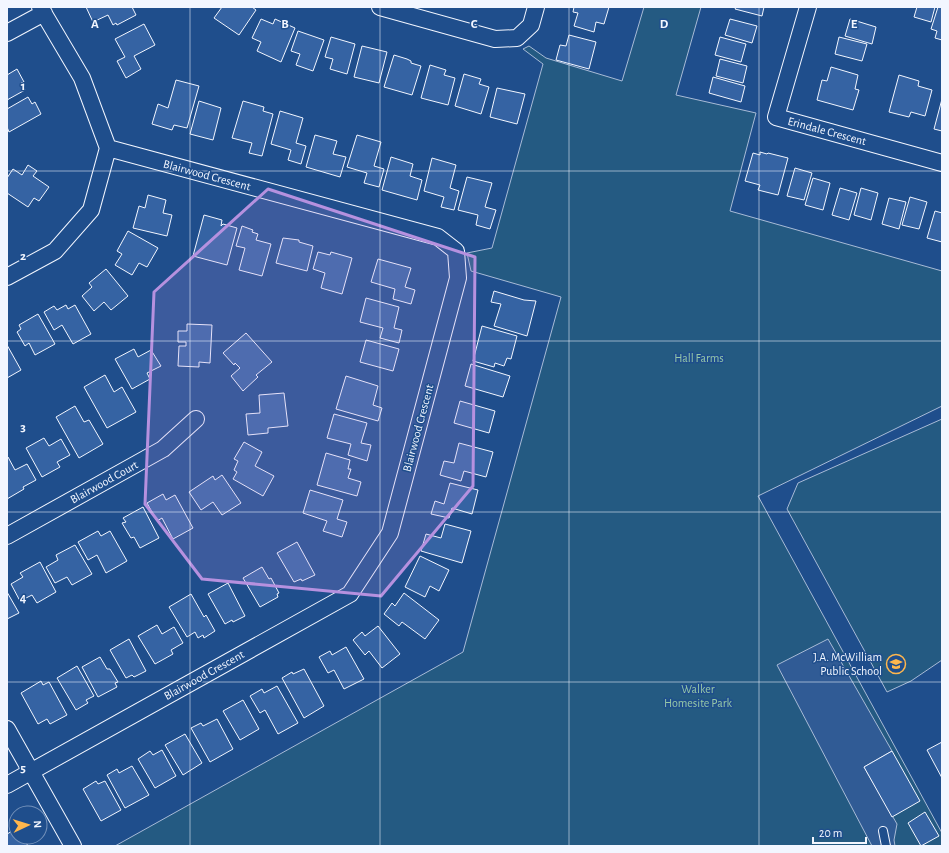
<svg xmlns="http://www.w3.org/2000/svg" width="949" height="853" font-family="'Alegreya Sans',sans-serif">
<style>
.green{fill:#245a82;stroke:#a8bbd7}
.parking{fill:#305b95;stroke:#a8bbd7}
.building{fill:#3563a3;stroke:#f2f6ff}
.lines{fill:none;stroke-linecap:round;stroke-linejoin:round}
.service-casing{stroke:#f2f6ff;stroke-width:10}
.minor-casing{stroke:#f2f6ff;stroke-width:18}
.service{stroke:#1f4e8c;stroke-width:8}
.minor{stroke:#1f4e8c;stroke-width:16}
.marked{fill:#b691df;fill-opacity:0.2;stroke:#b691df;stroke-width:3;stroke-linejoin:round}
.grid{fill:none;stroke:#f2f6ff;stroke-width:1;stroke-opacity:0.55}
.labels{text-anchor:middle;stroke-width:3;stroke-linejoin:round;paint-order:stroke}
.street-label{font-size:12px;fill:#f2f6ff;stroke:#1f4e8c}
.park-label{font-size:12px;fill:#97c8a6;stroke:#1f4e8c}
.poi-label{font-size:12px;fill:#f2f6ff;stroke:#1f4e8c;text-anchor:end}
.grid-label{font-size:13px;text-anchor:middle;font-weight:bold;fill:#f2f6ff;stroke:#1f4e8c;stroke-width:3;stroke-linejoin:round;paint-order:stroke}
</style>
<rect width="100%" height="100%" fill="#1f4e8c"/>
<path class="green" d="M644,7h57l-25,88 80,18 -26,98 212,60v135l-184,90 184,337v13h-827l348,-194 98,-355 -90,-26 -4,-18 25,-5 51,-184 -20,-15 6,-3 17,12 76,23z
M942,419v241l-31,21 -24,11 -100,-183 11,-26z"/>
<path class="parking" d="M828,639l64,112 -28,16 33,57 -3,16 1,6h-23l-95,-181z"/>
<path class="building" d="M86,7h46l4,8 -19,10 -1,-2 -3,2 -5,-10 -15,7z
M222,7h30l4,3 -17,25 -25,-17z
M574,7h35l-5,17 -8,-2 -2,10 -20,-6 4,-13 -5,-1z
M736,7h28l-2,9 -27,-7z
M917,7h18l-4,15 -17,-5z
M938,7h4v33l-7,-2 2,-7 -6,-2z
M261,19l12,5 2,-5 20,9 -14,34 -24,-11 4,-9 -9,-4z
M730,19l27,7 -5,17 -27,-8z
M850,19l26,8 -4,17 -27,-8z
M144,24l11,21 -21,11 7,13 -15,9 -9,-17 8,-4 -10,-18z
M298,31l26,9 -11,31 -17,-6 4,-11 -9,-3z
M569,35l27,7 -7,27 -33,-9 4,-15 6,1z
M331,37l24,7 -8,30 -17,-5 3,-10 -8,-2z
M720,37l26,7 -5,18 -26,-7z
M839,37l28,7 -5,17 -27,-7z
M362,46l25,6 -8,31 -25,-6z
M394,55l13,4 4,2v2l10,3 -9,29 -28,-8z
M720,59l27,7 -4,17 -27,-7z
M430,65l16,5 -2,5 11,3 -7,27 -27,-7z
M831,67l27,8 -3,14 4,1 -6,20 -36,-10 5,-20 5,1z
M17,69l7,13 -3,1 4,7 -18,10v-25z
M464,74l17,5 -2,5 10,3 -8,27 -26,-8z
M899,75l20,6 -1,5 14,4 -7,26 -14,-4 -2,5 -20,-5z
M713,77l32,9 -4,16 -32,-9z
M176,80l23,6 -12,42 -13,-3 -2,5 -20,-6 6,-20 10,4z
M497,88l28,6 -8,30 -27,-7z
M28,97l4,7 3,-2 6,12 -32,18 -2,-5v-18z
M942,99v32l-8,-2z
M199,101l22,7 -8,32 -23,-6z
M243,101l21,6 -1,4 10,3 -11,42 -13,-3 3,-10 -20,-5z
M280,111l23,7 -7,25 10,3 -5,18 -13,-4 3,-10 -20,-6z
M315,135l22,6 -4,13 13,3 -6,20 -34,-10z
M357,135l24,7 -7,24 10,3 -5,18 -15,-4 3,-10 -20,-6z
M760,152l7,2 1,-1 20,5 -10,37 -20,-5 2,-5 -15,-4 8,-28 7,2z
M391,157l22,7 -3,12 12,4 -5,20 -35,-10z
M432,158l24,7 -6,23 9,3 -5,19 -13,-3 3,-10 -20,-6z
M28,165l9,6 -4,5 16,11 -10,14 -5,-3 -6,9 -21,-14v-15l6,-9 9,6z
M795,168l17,5 -8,27 -17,-4z
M467,177l25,6 -7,24 11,3 -6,19 -14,-4 2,-10 -20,-5z
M813,178l17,5 -7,27 -18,-5z
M840,188l17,5 -8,27 -17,-5z
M861,188l17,5 -7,27 -17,-5z
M148,195l18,5 -3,13 9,2 -5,21 -34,-8 6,-22 6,2z
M910,197l17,5 -8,27 -17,-4z
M889,198l17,4 -7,27 -17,-5z
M935,211l7,2v29l-15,-4z
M204,215l18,5 -1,6 2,-2 14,4 -10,37 -34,-9z
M242,226l11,4 -1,2 6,2 -2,6 15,4 -9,32 -23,-6 6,-22 -9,-2z
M128,231l30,17 -11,19 -8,-4 -7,12 -17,-10 7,-11 -5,-3z
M283,238l16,2v2l14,4 -6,25 -31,-8z
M318,252l12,3 1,-3 21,6 -10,36 -21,-6 4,-15 -12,-4z
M378,259l33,9 -6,19 10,3 -4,14 -18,-5 2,-10 -24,-7z
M106,269l22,27 -17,14 -7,-8 -10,9 -12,-15 10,-9 -3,-4z
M494,291l30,9 12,1 -9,35 -33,-10 7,-22 -10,-2z
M366,298l33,9 -5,21 8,2 -3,13 -19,-5 3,-10 -23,-6z
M66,305l2,4 7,-4 16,29 -18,10 -11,-19 -8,5 -10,-18 10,-6 3,4z
M38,314l17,30 -20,11 -6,-12 -4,3 -8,-14 4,-3 -2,-4z
M187,324l25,1 -2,38 -11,-1v5l-21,-1 1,-20h7v-4h-8v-11h9z
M482,326l35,10 -6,23 -4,-1 -3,8 -9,-3 -1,4 -21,-6z
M246,333l26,29 -16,13 2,2 -15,14 -12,-15 9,-8 -5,-5 -1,2 -11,-12z
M366,340l33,9 -6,22 -33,-9z
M7,345l14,25 -14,8z
M134,349l4,8 13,-7 10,16 -14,7 3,6 -18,10 -17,-30z
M471,364l39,12 -7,21 -38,-11z
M105,375l9,17 8,-5 14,25 -29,16 -23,-41z
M346,376l32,10 -5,19 9,3 -4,13 -42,-12z
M284,393l4,33 -20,2v5l-20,2 -2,-21 14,-1 -1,-18z
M460,401l35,10 -6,22 -35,-10z
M75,406l9,16 5,-2 14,24 -24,14 -23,-41z
M334,414l33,9 -6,20 10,2 -4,16 -19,-6 3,-11 -24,-6z
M44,438l5,8 12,-7 9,16 -13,7 3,5 -18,10 -16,-29z
M244,442l18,10 -7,14 19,10 -11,20 -30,-17 4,-7 -3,-2 4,-9 -4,-2z
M459,443l34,9 -7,25 -22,-6 -3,10 -21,-6 4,-14 10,2z
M326,453l24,7 -2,9h3l-3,9 13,4 -4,14 -40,-11z
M7,457h1l7,13 12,-6 9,16 -13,7 1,2 -17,10z
M222,475l19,28 -19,12 -9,-13 -12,8 -12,-18 24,-16 2,4z
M450,483l28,7 -6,24 -20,-6 -3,10 -18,-4 4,-13 9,3z
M310,490l33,10 -6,19 10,3 -5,15 -19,-6 4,-10 -24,-8z
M163,494l3,6 9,-5 18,33 -20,11 -11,-21 -5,3 -10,-18z
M143,507l16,31 -19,10 -6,-11 -3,1 -9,-15 4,-1 -3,-4z
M445,524l26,7 -9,32 -41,-12 5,-17 15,4z
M98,531l3,5 9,-5 17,30 -21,12 -9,-18 -9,5 -10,-18z
M297,542l18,33 -13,6 -1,-2 -7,3 -17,-29z
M75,545l17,29 -20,11 -5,-8 -12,6 -9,-16 12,-7 -2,-5z
M420,556l29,14 -10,21 -9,-5 -5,11 -20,-10z
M40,562l16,30 -19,11 -5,-8 -12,6 -9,-17 12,-7 -3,-4z
M262,567l7,12 2,-1 8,15 -2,1 1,3 -18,10 -17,-29z
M228,583l17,33 -12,6 -1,-2 -7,4 -17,-30z
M7,592l12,21 -12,6z
M404,593l35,27 -14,19 -23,-17 -3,4 -15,-12 8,-11 3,3z
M191,594l13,23 2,-2 9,16 -11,7 -1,-3 -5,3 -3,-6 -8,5 -18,-30z
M157,625l5,9 12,-7 9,16 -12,7 2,4 -18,10 -17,-28z
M378,626l22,28 -18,14 -13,-17 -4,4 -12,-15 9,-8 3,4z
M129,639l17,32 -12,6 -2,-2 -6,3 -16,-28z
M346,647l18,32 -20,10 -10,-19 -6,3 -9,-16 11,-6 2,4z
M100,657l7,12h3l8,13 -3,1 2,4 -19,10 -16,-30z
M77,666l17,30 -8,4 2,3 -12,7 -19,-32z
M304,669l20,37 -20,12 -22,-40 10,-6 1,2z
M41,681l2,4 6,-3 18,33 -17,9 -3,-5 -9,5 -17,-31z
M277,686l21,37 -20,11 -13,-24 -5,3 -10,-17 12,-7 2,4z
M243,700l16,29 -19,11 -17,-29z
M217,719l16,30 -23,13 -19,-34 10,-5 2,3z
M185,734l17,29 -19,12 -18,-30z
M942,742v36l-15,-28z
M162,750l14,26 -21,12 -17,-29 12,-8 3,4z
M892,751l28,50 -28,16 -28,-50z
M132,766l17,29 -24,13 -18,-33 10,-6 2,4z
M96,781l2,3 7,-3 16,29 -20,11 -18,-32z
M925,812l14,24 -18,10 -13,-23z
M16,829v8h7l5,9h-21v-12z"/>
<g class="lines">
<g class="service-casing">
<path id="service" d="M883,831l3,15"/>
</g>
<g class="minor-casing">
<path id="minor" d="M380,7l115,32 22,-1 14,-13 5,-18
M808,7l-32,110 166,46
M7,33l37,-20
M7,277l48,-26 36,-41 17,-62 -26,-70 -42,-71
M7,536l156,-87 33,-30
M7,729l66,117
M7,785l343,-191 40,-61 68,-255 -2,-27 -18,-14 -330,-89"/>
</g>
<use href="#service" class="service"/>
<use href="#minor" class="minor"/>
</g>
<path class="marked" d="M268,189l207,68 -2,229 -92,110 -179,-17 -57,-75 9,-212z"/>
<path class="grid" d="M190,7v839M380,7v839M569,7v839M759,7v839M7,171h935M7,341h935M7,512h935M7,682h935"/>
<defs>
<g id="school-ring" transform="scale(1)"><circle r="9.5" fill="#1f4e8c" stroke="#ffb74d" stroke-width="1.5"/><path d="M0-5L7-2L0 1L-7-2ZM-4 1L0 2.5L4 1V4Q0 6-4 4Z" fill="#ffb74d"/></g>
</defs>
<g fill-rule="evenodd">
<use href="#school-ring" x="896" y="664"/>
</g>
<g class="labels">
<g class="street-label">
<text transform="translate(827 131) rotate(15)" y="4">Erindale Crescent</text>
<text transform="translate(207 175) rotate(15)" y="4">Blairwood Crescent</text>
<text transform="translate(418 428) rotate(-75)" y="4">Blairwood Crescent</text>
<text transform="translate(104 482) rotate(-29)" y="4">Blairwood Court</text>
<text transform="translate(204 675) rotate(-29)" y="4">Blairwood Crescent</text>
</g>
<g class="park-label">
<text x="699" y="362">Hall Farms</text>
<text x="698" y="693">Walker<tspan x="698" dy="14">Homesite Park</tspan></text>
</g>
<g class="poi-label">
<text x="882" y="661">J.A. McWilliam<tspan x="882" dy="14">Public School</tspan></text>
</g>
</g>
<g class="grid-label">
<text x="95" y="28">A</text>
<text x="285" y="28">B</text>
<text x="474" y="28">C</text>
<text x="664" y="28">D</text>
<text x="854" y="28">E</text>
<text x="23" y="90">1</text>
<text x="23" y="260">2</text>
<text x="23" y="431">3</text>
<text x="23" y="602">4</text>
<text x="23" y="772">5</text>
</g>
<rect width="949" height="853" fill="none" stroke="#f2f6ff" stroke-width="16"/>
<g transform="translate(28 825) rotate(86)"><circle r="19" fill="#1f4e8c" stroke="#7391ba"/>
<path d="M0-3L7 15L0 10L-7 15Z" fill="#ffb74d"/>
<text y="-6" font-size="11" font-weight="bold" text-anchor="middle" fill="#f2f6ff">N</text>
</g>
<path d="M813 837v6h53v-6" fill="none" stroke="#f2f6ff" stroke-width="2"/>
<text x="819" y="837" font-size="12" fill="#f2f6ff" stroke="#1f4e8c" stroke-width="3" paint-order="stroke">20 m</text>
</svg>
